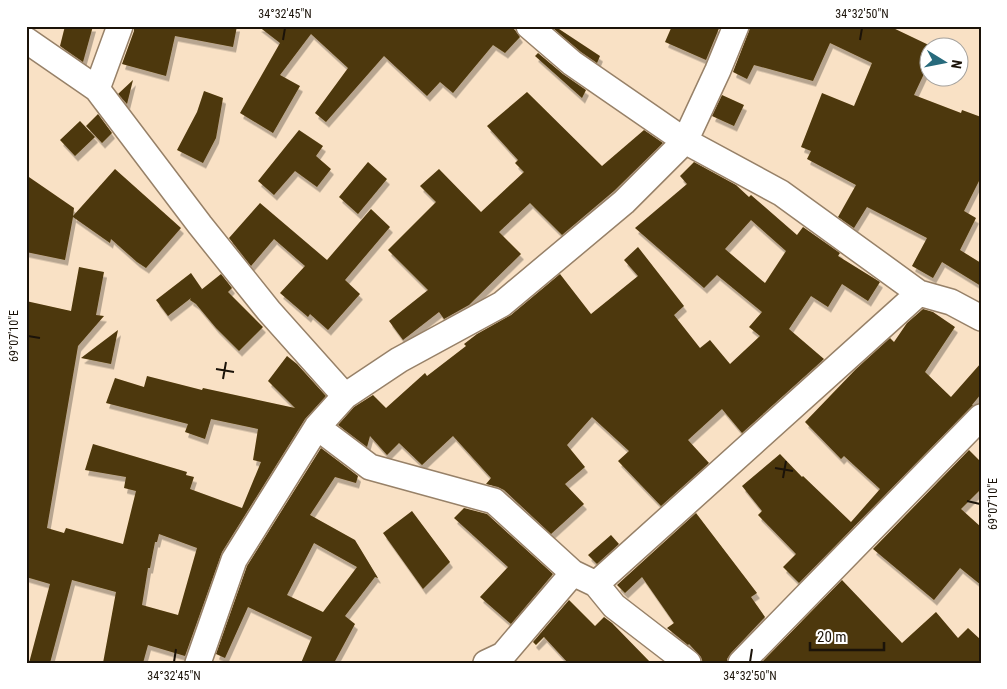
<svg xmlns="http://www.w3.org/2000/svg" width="1007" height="689" font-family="'Roboto Condensed',sans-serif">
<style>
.building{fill:#4e3709;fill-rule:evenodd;filter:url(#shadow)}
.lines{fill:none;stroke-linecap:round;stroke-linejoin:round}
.minor-casing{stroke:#978168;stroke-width:28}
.minor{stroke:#fff;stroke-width:25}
.ticks{fill:none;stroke:#1b1309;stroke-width:2}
.neatline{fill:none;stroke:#1b1309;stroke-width:2}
.ticks-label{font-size:12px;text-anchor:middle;fill:#1b1309}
</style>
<defs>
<filter id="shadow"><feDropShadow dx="3" dy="5.5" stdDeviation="0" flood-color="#0004"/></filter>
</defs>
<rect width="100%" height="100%" fill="#f9e1c5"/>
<path class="building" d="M65,26h28l-10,36 -23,-16z
M134,26h103l-4,21 -58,-11 -9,40 -44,-12 12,-33z
M258,26h252l5,4 5,7 -15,16 -12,-8 -40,48 -13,-11 -13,14 -43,-40 -58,66 -11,-9 33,-45 -37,-34 -31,41 20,11 -27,47 -33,-20 40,-70z
M672,26h48l-14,34 -41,-18z
M750,26h36l12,3 -5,-3h96l46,22h-5v13l-16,34 47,18 1,-3 19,7v60l-17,34 12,7 -16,32 21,13v23l-39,-24 -9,16 -21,-12 15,-28 -60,-31 -13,21 -16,-11 18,-32 -49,-26 4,-8 -10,-4 21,-54 32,13 18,-43 -42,-20 -17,38 -59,-16 -7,14 -14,-7 16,-41z
M556,27l44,29 -3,7 -16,-11 -27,-23z
M538,53l25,21 23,16 -4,8 -47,-42z
M133,80l-6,24 -9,-10z
M204,91l19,7 -7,40 -13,25 -26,-13 20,-38z
M527,92l75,74 42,-36 19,13 -49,48 -52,44 -32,-32 -31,29 22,22 -52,51 -25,14 -5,-7 -36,28 -14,-19 39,-31 -40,-40 48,-48 -16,-16 19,-17 42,43 43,-40 -9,-9 3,-3 -31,-34z
M722,95l22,10 -10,21 -22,-10z
M98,114l14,19 -10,10 -16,-17z
M80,121l15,16 -20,19 -15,-16z
M299,130l24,16 -7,10 15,13 -14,18 -22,-16 -21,24 -16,-14z
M368,162l19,17 -29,35 -19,-17z
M694,162l42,23 13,12 2,-2 46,40 6,-8 37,26 -2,3 42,26 -12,19 -26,-17 -14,23 -17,-11 -22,33 35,30 -82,74 -20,-24 -34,31 21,23 -48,43 -43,-45 11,-10 -37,-34 -25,28 18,22 -20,17 19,20 -33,30 -47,-44 -6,-3 -12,-3 5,-6 -38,-42 -31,29 -23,-22 -12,12 -17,-19 -3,11 -29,-22 16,-18 19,-12 13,13 39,-35 2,3 39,-30 -2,-2 13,-10 34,-19 49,-41 31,40 47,-38 -14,-16 14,-13 46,59 -10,9 26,33 10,-8 20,24 30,-28 -11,-9 13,-15 -45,-37 -13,13 -69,-60 52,-44 -7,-8zM751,220l35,31 -21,32 -40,-34z
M115,169l66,59 -35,40 -9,-6 -26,-23 -1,4 -37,-26 -8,43 -39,-8v-77l48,33 -1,8z
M260,203l67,57 44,-51 19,18 -45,53 15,14 -32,36 -18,-16 -2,3 -28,-24 25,-27 -31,-27 -23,27 -22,-28z
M79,267l25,5 -8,43 8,1 -26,30 -31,182 17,5 2,-5 57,16 13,-53 -12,-3 2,-11 -41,-7 8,-26 94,28 -1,3 8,2 -4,12 52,19 19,-46 -8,-2 5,-31 -47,-10 -6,20 -20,-7 3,-8 -82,-21 9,-25 29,9 3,-11 55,14 1,-2 92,20 -27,-27 19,-25 10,8 29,32 -21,23 -83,133 -37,104 -37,-11 -5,18h-40l13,-71 -44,-12 -22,83h-21l21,-79 -24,-7v-276l45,10zM159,534l38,14 -19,67 -36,-10 6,-37h2l5,-26h2z
M191,273l11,16 -1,1 20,-16 11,14 -4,4 35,35 -24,24 -23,-23 -20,-24 -6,-4 1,-2 -23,18 -12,-16z
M923,309l10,3 22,15 -30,45 26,25 30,-34v31l-9,11h1l-174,178 -16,-16 13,-13 -38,-39 4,-4 -20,-25 38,-32 22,23 1,-1 48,46 29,-33 -36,-33 -3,3 -36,-37 51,-53 34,-31 4,4 13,-19z
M118,330l-7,34 -30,-6z
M321,448l37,28 -2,7 -21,-6 -25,38 45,25 23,38 -3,-1 -30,39 10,8 -21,39h-33l11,-26 -64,-30 -23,51 -9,-4 31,-88zM314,543l43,24 -34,45 -36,-17z
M969,450l12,12v27l-20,20 20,18v58l-21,-17 -26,32 -61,-51z
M464,508l23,6 66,60 -42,50 -31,-27 28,-30 -54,-49z
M412,511l38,51 -27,27 -40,-56z
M696,513l61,80 -6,4 14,20 -34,36 -4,6v4h-24l-2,-6 -12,-13 -1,1 -21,-17 7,-5 -32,-46 -17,16 -8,-8z
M611,535l8,9 -22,20 -9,-9z
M842,580l60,63 34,-31 22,26 10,-10 13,12v23h-220z
M569,600l26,26 9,-9 8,6 39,40h-83l-24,-26 -8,8 -3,-3z"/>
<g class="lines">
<g class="minor-casing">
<path id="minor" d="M529,26l43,37 113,78 96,52 138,100 32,9 30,16
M26,40l71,49 103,136 69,86 76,85
M97,89l23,-63
M317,427l53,40 124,34 79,72 23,11 18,22 74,57
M596,584l323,-291
M198,663l36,-103 83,-133 28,-31 54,-36 103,-56 122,-102 61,-61 33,-71 18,-44
M486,663l17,-8 70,-82
M741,663l240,-246"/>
</g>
<use href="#minor" class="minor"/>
</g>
<path class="ticks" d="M283,40l2,-12M860,40l2,-12M28,336l12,2M216,369l18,3M223,379l3,-17M775,468l18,3M783,478l3,-17M967,501l13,3M174,662l2,-13M750,662l2,-13"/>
<rect width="1007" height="689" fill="none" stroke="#ffffff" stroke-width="55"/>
<g transform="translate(944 62) rotate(100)"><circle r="24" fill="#ffffff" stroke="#a4a19d"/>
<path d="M0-4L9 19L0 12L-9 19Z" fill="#276a7c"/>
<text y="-8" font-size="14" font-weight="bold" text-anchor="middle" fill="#1b1309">N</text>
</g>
<path d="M810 642v8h74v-8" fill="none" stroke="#1b1309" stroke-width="2.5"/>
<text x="817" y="642" font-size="15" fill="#1b1309" stroke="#ffffff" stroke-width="4" paint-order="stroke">20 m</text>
<rect x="28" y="28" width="952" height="634" class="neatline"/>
<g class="ticks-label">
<text x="285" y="18">34°32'45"N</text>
<text x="862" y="18">34°32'50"N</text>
<text transform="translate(14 336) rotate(-90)" y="4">69°07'10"E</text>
<text transform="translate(993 504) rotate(-90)" y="4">69°07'10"E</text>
<text x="174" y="680">34°32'45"N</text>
<text x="750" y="680">34°32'50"N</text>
</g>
</svg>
